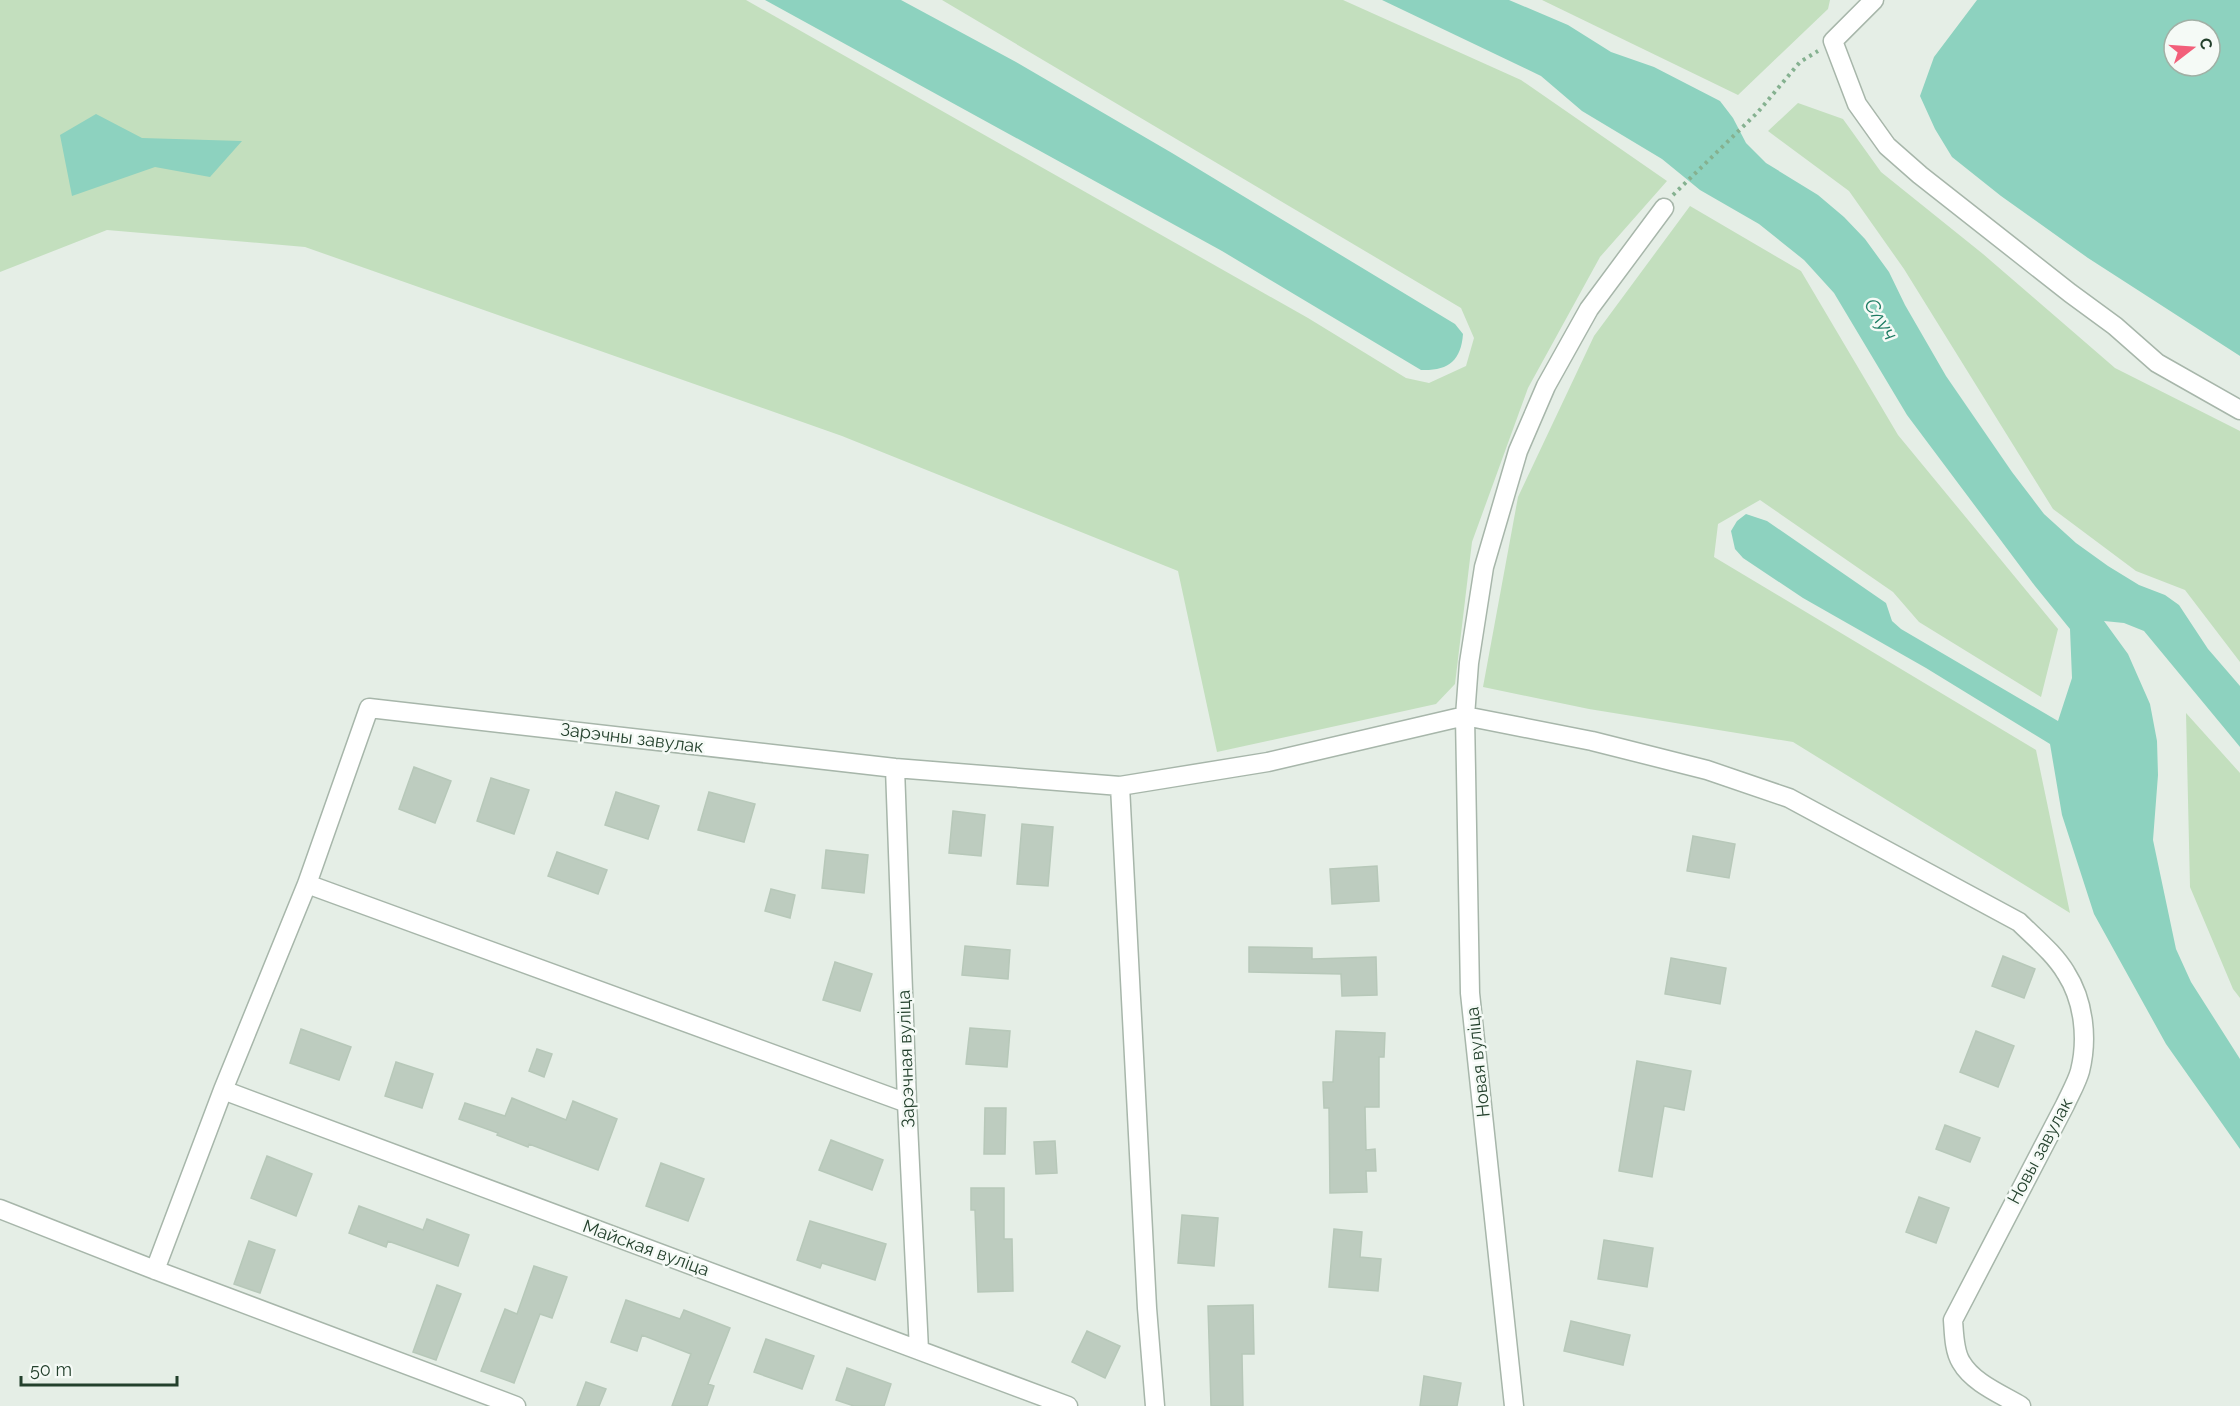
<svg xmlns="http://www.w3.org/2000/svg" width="2240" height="1406" font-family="Raleway,sans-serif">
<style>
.green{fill:#c3dfbe}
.water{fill:#8dd2bf;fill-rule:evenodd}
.building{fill:#bdccbf;stroke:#b7c8b9;stroke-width:1.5}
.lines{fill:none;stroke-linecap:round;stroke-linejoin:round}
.minor-casing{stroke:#a7b6aa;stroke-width:21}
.path{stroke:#85b190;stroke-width:4;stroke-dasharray:3 4.5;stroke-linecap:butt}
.minor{stroke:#fff;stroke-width:18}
.labels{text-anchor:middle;stroke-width:5;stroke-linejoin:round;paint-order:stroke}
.street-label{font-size:18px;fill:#23402c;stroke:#f5faf6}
.water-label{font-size:20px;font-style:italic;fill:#1d7c63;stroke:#f5faf6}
</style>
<rect width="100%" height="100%" fill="#e5eee6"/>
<path class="green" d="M0,0h746l562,318 98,60 23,5 37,-17 8,-28 -13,-30 -519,-308h401l178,80 146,101 -67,76 -72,131 -56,154 -17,142 -19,20 -219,48 -39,-181 -336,-135 -537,-189 -198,-17 -107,42z
M1542,0h288l-2,9 -90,86z
M1798,103l45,16 38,53 102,82 132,114 125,63v231l-55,-72 -49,-19 -83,-62 -149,-240 -55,-78 -81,-60z
M1690,206l111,65 97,164 160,194 -17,68 -122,-75 -26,-30 -133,-92 -42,24 -4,33 322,193 34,163 -277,-171 -204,-33 -106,-22 35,-190 76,-161z
M2186,713l54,60v225l-7,-9 -43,-102z"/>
<path class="water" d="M765,0h136l115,62 156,91 283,171 8,10c-2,27 -15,37 -42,36l-199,-119z
M1382,0h127l59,25 43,27 43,15 66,34 13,17 13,25 20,20 52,32 26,22 21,22 24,33 16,33 41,71 66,96 32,42 32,29 32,23 31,19 26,10 14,10 29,44 32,37v61l-96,-116 -20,-8 -20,-2 24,33 22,50 7,37 1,34 -5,65 23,109 15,33 49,77v90l-74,-105 -72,-130 -32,-99 -12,-71 -124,-76 -123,-70 -60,-40 -8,-9 -4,-18 6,-10 9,-7 21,7 119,82 6,18 9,8 157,92 14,-43 -2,-49 -35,-43 -128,-171 -73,-122 -30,-33 -45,-36 -59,-34 -38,-31 -80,-48 -41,-35z
M1977,0h263v356l-152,-98 -87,-62 -49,-39 -17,-28 -15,-33 14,-39zM2174,30h36v36h-36z
M96,114l46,24 100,3 -32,36 -55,-10 -83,29 -12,-61z"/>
<path class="building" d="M414,767l37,14 -16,42 -36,-14z
M491,778l38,12 -15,44 -37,-13z
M616,792l43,14 -11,33 -43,-14z
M709,792l46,12 -11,38 -46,-12z
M953,811l32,4 -4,41 -32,-3z
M1022,824l31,3 -5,59 -31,-2z
M1693,836l42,8 -6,34 -42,-7z
M826,850l42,5 -4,38 -42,-5z
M557,852l50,18 -9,24 -50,-18z
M1377,866l2,35 -47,3 -2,-35z
M771,889l24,6 -5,23 -25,-7z
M965,946l45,4 -2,29 -46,-4z
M1249,947l63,1v11l64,-2 1,38 -35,1 -1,-22 -92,-2z
M2003,956l32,13 -11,29 -32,-12z
M1671,958l55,10 -6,36 -55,-10z
M835,962l37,12 -12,37 -37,-11z
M970,1028l40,3 -3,36 -41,-3z
M301,1029l50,18 -12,33 -49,-17z
M1336,1031l49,2 -1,24h-5v50h-14l1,43 9,-1 1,22h-10l1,21 -37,1 -1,-85h-5l-1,-26h10z
M1976,1031l38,15 -16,41 -38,-15z
M537,1049l15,5 -8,23 -15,-6z
M1637,1061l54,10 -7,39 -20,-4 -12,71 -33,-6z
M396,1062l37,12 -11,34 -37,-12z
M512,1098l54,22 7,-19 44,18 -19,51 -69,-26 -1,3 -31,-12 1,-2 -39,-14 6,-16 40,13z
M985,1108h21l-1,46h-21z
M1945,1125l35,13 -10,24 -34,-13z
M831,1140l52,20 -11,30 -53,-20z
M1055,1141l2,32 -21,1 -2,-32z
M267,1156l45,18 -16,42 -45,-18z
M661,1163l43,16 -16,42 -42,-15z
M971,1188h33v51h8l1,52 -35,1 -3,-82h-4z
M1919,1197l30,11 -13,35 -30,-11z
M359,1206l64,24 4,-11 42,16 -11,31 -70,-25 -2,6 -37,-14z
M1182,1215l36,3 -4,48 -36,-3z
M810,1221l76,23 -11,36 -53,-17 -2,5 -23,-8z
M1334,1229l28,3 -2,25 21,2 -3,32 -49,-4z
M1604,1240l49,8 -6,39 -49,-8z
M249,1241l26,9 -15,43 -26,-9z
M534,1266l33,11 -15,41 -12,-4 -26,69 -33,-12 24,-62 12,5z
M437,1285l24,9 -25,66 -23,-8z
M626,1300l54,19 4,-9 46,18 -22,56 6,2 -7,20h-35l19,-52 -49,-19 -5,16 -26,-9z
M1253,1305l1,49h-12l1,52h-32l-3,-100z
M1571,1321l59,14 -7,30 -59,-14z
M1087,1331l33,15 -15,32 -33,-16z
M766,1339l48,17 -12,33 -48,-17z
M847,1368l44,16 -7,22h-30l-18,-6z
M1424,1376l37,7 -4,23h-37z
M586,1382l20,7 -7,17h-22z"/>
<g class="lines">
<g class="minor-casing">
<path id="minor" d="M1874,0l-41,41 24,63 30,42 33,29 150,118 45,33 42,37 83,47
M895,768l12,335 12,247
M1120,786l27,522 8,98
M307,884l600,219
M223,1090l845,316
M0,1209l155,61 361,136
M155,1270l68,-180 84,-206 62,-176 526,60 225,18 148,-24 197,-46 127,25 115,29 82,28 230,124c16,16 35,31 47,51 18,28 22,66 14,98 -3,11 -10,23 -15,34l-112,215c1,13 1,31 8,42 12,21 40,32 60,44
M1514,1406l-44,-413 -5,-277 4,-53 15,-96 34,-116 28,-65 43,-77 75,-101"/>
</g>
<path class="path" d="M1673,195l85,-83 42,-50 18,-11"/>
<use href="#minor" class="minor"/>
</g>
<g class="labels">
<g class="street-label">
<text transform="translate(632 738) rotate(7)" y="6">Зарэчны завулак</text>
<text transform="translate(906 1059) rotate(-92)" y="6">Зарэчная вуліца</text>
<text transform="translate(1478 1062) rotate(-96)" y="6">Новая вуліца</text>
<text transform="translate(2040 1151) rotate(-62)" y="6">Новы завулак</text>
<text transform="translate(646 1248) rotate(20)" y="6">Майская вуліца</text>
</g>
<g class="water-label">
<text transform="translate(1881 319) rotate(58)" y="7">Случ</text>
</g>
</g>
<g transform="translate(2192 48) rotate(73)"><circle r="28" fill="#f5faf6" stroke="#a1b0a5" stroke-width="1.5"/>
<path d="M0-4.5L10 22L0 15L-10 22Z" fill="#f25f7a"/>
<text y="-9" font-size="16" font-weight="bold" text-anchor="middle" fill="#23402c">С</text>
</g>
<path d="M21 1376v9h156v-9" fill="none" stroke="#23402c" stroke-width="3"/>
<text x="30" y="1376" font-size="18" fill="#23402c" stroke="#f5faf6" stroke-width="4.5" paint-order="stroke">50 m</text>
</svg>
